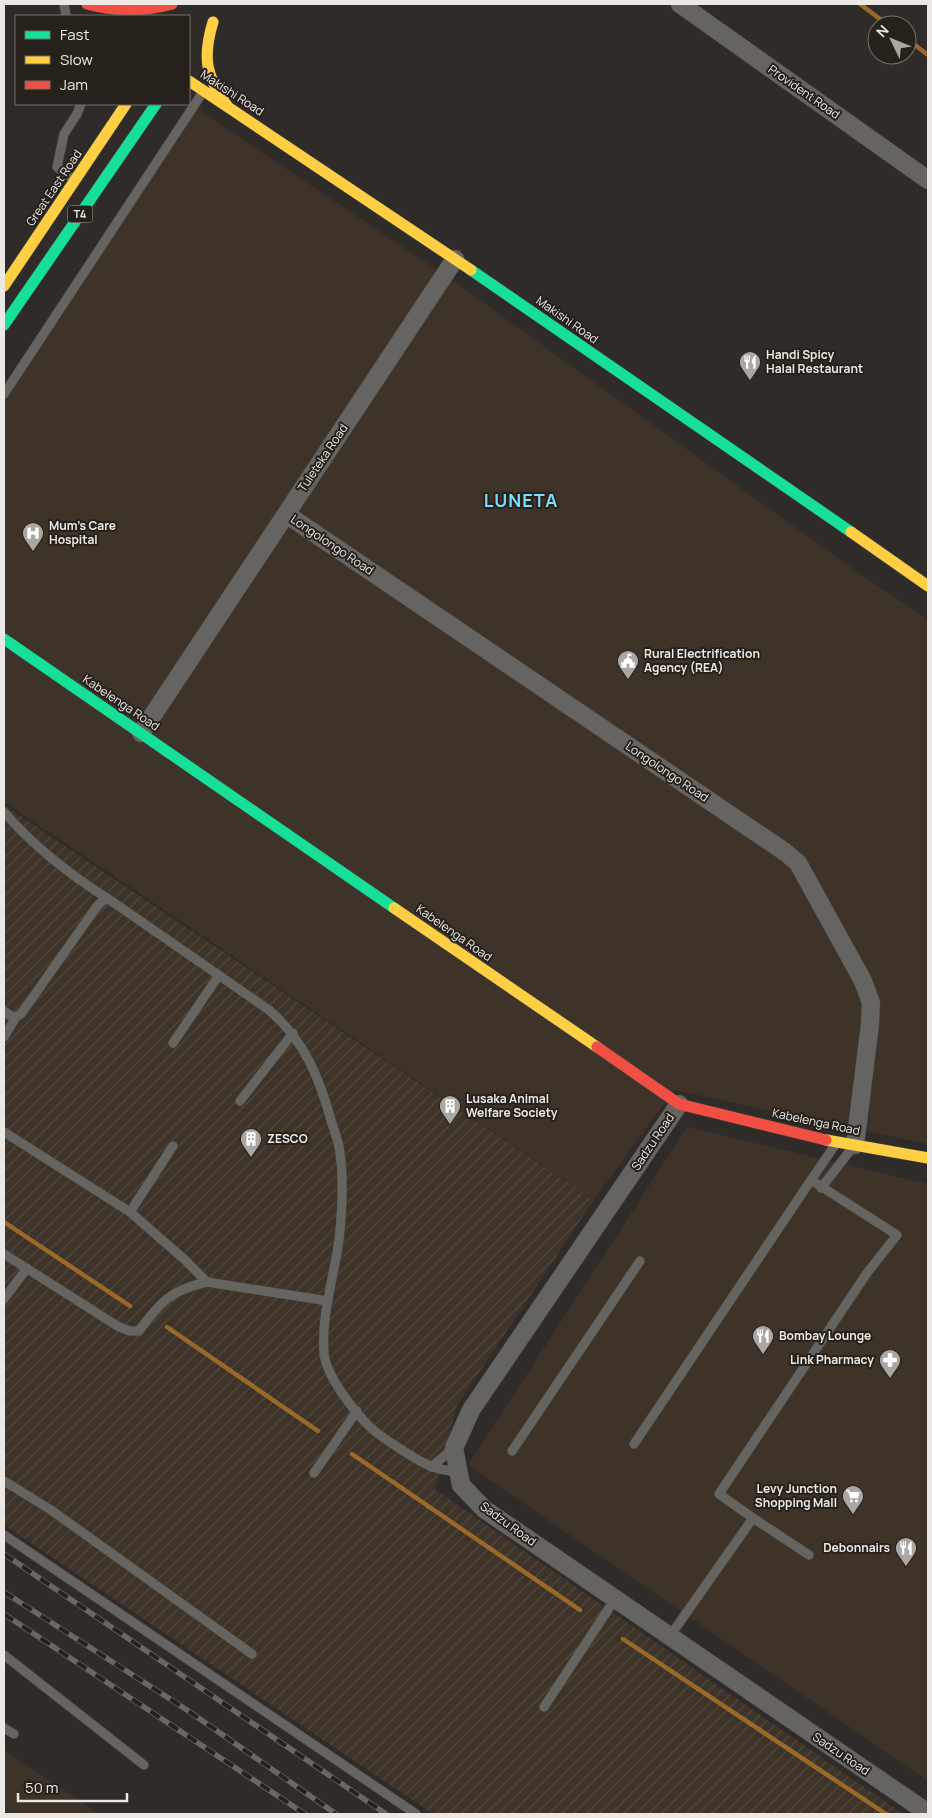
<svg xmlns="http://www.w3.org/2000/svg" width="932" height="1818" font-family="Manrope,sans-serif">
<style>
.built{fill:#3d3329}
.industrial{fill:url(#industrial-furrows)}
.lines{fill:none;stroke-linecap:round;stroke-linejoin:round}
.stream{stroke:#9c682a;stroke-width:4.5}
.lane-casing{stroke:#494644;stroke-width:10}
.street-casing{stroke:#494644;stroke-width:19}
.fast-casing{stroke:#494644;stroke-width:12}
.slow-casing{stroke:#494644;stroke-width:12}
.jam-casing{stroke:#494644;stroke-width:12}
.lane{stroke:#666461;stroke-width:9}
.street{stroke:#666461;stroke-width:18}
.fast{stroke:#16e098;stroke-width:11}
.slow{stroke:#ffcf43;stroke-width:11}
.jam{stroke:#f24e42;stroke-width:11}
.rail-casing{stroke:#6a6664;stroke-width:5.5}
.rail{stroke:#27211b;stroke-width:4;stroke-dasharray:11;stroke-linecap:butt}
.labels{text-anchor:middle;stroke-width:4;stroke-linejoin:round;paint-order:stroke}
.shield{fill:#27211b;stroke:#b1aca8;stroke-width:1}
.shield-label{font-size:11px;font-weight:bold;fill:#ece8e4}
.street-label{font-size:12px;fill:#ece8e4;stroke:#27211b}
.poi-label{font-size:12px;font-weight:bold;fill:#ece8e4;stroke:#27211b;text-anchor:start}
.district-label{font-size:18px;font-weight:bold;letter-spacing:1px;fill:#7bdef8;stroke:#27211b}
</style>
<defs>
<pattern id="industrial-furrows" width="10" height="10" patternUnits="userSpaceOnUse" patternTransform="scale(1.25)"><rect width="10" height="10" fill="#3d3329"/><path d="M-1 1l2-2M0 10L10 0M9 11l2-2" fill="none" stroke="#50473e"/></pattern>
</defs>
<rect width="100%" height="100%" fill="#2e2b28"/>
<path class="built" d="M194,107l261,175 405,292 68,46v524l-254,-54 -80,110 -590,-398v-401z
M687,1127l241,57v597l-460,-316z
M4,1750l96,64h-96z"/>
<path class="industrial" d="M4,805l590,395 -137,206 -22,83 468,325h-470l-429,-289z"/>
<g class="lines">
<path class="stream" d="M860,4l28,21
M907,39l21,16
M4,1222l126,84
M167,1327l151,104
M352,1454l228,156
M623,1639l263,175"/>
<g class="lane-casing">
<path id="lane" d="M64,4l2,12
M72,178l-15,-11 7,-33 13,-20 4,-10
M4,394l199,-302
M4,812c31,36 66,63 106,88
M4,1011l10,7 7,-4 74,-105c5,-6 8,-11 15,-9l159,110c35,30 50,67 62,110 3,11 8,22 9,33 4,28 2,59 -1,87 -5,37 -18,75 -15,113 2,23 31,60 48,76 11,9 48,34 61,38 8,3 17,4 26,5
M4,1037l12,-20
M173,1043l46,-68
M240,1101l53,-68
M4,1132l126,80
M173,1146l-43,66 54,47 23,23 121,19
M811,1180l24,-35
M821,1188l32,-41
M4,1254l115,73 11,4h9c21,-29 32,-41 68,-49
M4,1299l23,-31
M634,1444l177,-264 86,55 -30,38 -148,221 34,24
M512,1451l128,-190
M431,1467l23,-19
M314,1473l43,-62
M4,1481l47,29 201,144
M4,1535l412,279
M670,1636l83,-118 56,37
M4,1655l140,110
M544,1707l71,-108
M4,1728l10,6"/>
</g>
<g class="street-casing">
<path id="street" d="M680,4l248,176
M286,514l499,338 13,11 65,118 8,22 -1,21 -15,121
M141,733l314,-474
M679,1104l-208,306 -17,38 7,37 23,24 444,304"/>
</g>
<g class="fast-casing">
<path id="fast" d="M471,270l380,262
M4,325l152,-221
M4,639l390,269"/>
</g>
<g class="slow-casing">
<path id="slow" d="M213,22c-11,36 -7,55 15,85
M189,81l282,189
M4,286l122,-182
M851,532l77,54
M394,908l203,139
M826,1140l102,18"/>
</g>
<g class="jam-casing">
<path id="jam" d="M87,4c30,8 56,8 85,0
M597,1047l82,57 147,36"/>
</g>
<use href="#lane" class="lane"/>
<use href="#street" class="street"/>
<use href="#fast" class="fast"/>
<use href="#slow" class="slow"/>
<use href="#jam" class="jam"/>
<g class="rail-casing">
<path id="rail" d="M4,1554l382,260
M4,1592l183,118 149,104
M4,1614l301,200"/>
</g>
<use href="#rail" class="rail"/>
</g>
<defs>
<g id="restaurant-pin" transform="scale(1.125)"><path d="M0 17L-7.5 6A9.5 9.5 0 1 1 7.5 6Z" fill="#aaa6a2" stroke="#27211b"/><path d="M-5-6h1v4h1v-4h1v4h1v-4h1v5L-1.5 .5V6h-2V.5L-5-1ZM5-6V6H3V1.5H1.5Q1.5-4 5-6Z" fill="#fff"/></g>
<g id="hospital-pin" transform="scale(1.125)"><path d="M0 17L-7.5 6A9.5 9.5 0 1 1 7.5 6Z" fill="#aaa6a2" stroke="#27211b"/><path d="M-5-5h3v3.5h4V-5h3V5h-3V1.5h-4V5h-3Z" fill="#fff"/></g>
<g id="civic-pin" transform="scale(1.125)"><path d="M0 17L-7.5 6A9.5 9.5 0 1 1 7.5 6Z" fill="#aaa6a2" stroke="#27211b"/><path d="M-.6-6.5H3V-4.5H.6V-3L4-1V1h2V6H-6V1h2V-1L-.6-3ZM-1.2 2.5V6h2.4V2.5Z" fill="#fff"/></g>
<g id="building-pin" transform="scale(1.125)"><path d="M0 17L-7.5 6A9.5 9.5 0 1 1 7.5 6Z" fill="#aaa6a2" stroke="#27211b"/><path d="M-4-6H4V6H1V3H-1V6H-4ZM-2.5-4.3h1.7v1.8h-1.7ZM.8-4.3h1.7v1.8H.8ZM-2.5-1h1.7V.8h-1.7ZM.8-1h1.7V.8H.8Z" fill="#fff"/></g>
<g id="pharmacy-pin" transform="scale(1.125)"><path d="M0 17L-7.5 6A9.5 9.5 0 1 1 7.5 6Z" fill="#aaa6a2" stroke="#27211b"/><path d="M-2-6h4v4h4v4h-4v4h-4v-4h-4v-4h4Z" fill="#fff"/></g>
<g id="supermarket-pin" transform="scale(1.125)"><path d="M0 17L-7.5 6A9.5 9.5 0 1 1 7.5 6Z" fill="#aaa6a2" stroke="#27211b"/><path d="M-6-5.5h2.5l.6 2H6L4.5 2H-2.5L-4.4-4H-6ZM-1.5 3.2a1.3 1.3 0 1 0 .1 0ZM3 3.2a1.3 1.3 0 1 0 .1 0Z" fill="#fff"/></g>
</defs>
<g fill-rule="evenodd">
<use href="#restaurant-pin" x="750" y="362"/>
<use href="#hospital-pin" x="33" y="533"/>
<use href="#civic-pin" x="628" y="661"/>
<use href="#building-pin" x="450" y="1106"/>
<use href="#building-pin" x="251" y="1139"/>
<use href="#restaurant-pin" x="763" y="1336"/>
<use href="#pharmacy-pin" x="890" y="1360"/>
<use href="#supermarket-pin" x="853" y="1496"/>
<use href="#restaurant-pin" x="906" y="1548"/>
</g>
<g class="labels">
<rect class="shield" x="67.5" y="205.5" width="25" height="17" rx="4"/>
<g class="shield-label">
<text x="80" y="218">T4</text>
</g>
<g class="street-label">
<text transform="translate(804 92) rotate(35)" y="4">Provident Road</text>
<text transform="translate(232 93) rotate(33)" y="4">Makishi Road</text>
<text transform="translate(54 188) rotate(-56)" y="4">Great East Road</text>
<text transform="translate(567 320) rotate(35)" y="4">Makishi Road</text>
<text transform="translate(323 458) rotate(-56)" y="4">Tuleteka Road</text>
<text transform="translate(332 545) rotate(34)" y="4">Longolongo Road</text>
<text transform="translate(121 703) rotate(34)" y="4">Kabelenga Road</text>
<text transform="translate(667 772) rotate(34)" y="4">Longolongo Road</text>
<text transform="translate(454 933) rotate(35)" y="4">Kabelenga Road</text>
<text transform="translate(816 1122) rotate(12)" y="4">Kabelenga Road</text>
<text transform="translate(653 1142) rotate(-56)" y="4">Sadzu Road</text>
<text transform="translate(508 1524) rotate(36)" y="4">Sadzu Road</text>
<text transform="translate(841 1754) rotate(34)" y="4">Sadzu Road</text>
</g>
<g class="poi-label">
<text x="766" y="359">Handi Spicy<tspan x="766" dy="14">Halal Restaurant</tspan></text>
<text x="49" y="530">Mum's Care<tspan x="49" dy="14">Hospital</tspan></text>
<text x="644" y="658">Rural Electrification<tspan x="644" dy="14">Agency (REA)</tspan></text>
<text x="466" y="1103">Lusaka Animal<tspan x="466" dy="14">Welfare Society</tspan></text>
<text x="267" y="1143">ZESCO</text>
<text x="779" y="1340">Bombay Lounge</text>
<text x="874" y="1364" text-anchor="end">Link Pharmacy</text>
<text x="837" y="1493" text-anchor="end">Levy Junction<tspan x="837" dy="14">Shopping Mall</tspan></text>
<text x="890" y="1552" text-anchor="end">Debonnairs</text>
</g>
<g class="district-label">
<text x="521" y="507">LUNETA</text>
</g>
</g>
<rect width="932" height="1818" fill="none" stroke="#ece8e4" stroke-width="10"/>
<rect x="15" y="15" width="175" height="90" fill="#27211b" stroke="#76716b"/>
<rect x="25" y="31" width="25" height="8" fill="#16e098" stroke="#76716b"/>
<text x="60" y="40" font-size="15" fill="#ece8e4">Fast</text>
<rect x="25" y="56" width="25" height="8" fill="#ffcf43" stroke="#76716b"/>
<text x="60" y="65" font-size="15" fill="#ece8e4">Slow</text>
<rect x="25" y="81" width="25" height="8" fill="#f24e42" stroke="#76716b"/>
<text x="60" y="90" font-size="15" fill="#ece8e4">Jam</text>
<g transform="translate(892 40) rotate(313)"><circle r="24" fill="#27211b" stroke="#76716b"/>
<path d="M0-4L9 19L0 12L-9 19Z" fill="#aaa6a2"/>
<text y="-8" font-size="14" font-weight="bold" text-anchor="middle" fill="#ece8e4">N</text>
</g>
<path d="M18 1793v8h109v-8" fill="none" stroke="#ece8e4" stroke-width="2.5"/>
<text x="25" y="1793" font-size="15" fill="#ece8e4" stroke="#27211b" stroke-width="4" paint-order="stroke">50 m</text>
</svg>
